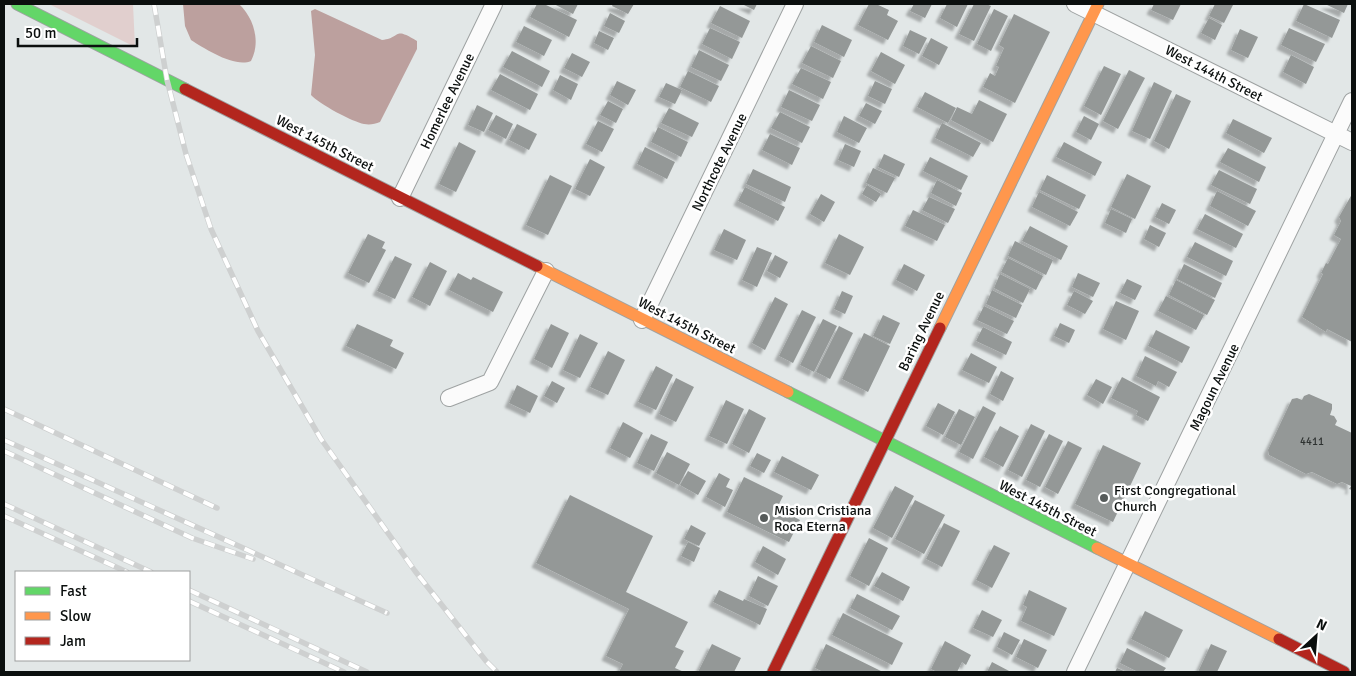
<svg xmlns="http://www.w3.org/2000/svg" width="1356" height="676" font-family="Signika,sans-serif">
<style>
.green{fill:#e1cfce}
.water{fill:#bca09e}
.building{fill:#949897;filter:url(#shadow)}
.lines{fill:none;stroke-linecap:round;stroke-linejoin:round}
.street-casing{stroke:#9ea2a2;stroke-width:18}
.fast-casing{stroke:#9ea2a2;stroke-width:13}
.slow-casing{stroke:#9ea2a2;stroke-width:13}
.jam-casing{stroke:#9ea2a2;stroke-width:13}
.street{stroke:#fbfbfb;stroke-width:16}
.fast{stroke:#63d668;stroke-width:11}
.slow{stroke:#ff974d;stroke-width:11}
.jam{stroke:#b3261e;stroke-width:11}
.rail-casing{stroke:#ced0d0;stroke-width:5.5}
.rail{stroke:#fff;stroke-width:4;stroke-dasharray:11;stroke-linecap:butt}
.poi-dot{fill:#565b5a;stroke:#fff;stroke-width:2}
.labels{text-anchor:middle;stroke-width:5;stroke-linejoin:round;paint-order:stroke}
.number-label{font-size:11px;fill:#2d3130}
.street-label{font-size:14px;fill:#0b0f0e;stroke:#fff}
.poi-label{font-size:14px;fill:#0b0f0e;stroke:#fff;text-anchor:start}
</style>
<defs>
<filter id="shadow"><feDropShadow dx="-4.5" dy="4.5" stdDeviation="1" flood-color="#0004"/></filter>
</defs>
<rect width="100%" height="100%" fill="#e2e7e7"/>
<path class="green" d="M49,4h84l2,43z"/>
<path class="water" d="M183,4h56c15,14 22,38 12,57 -16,7 -46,-12 -60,-21l-6,-14z
M315,9l67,31c20,-2 10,-14 35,1v8l-37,73c-5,2 -10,3 -16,2 -11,-2 -45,-20 -53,-29l4,-40 -4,-44z"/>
<path class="building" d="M537,4h7l33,16 -8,17 -39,-20z
M554,4h24l-5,10z
M613,4h21l-6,10 -16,-8z
M742,4h15l-3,6z
M869,4h7l13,6 -2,5 11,6 -10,19 -30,-15z
M914,4h18l-7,14 -15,-7z
M947,4h21l-11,23 -17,-9z
M974,4h12l5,2 -17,35 -15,-7z
M1154,4h27l-8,16 -22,-10z
M1215,4l18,1 -9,18 -15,-7z
M1304,4l36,16 -8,18 -36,-17z
M1325,4h23l-4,9z
M720,6l30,15 -8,17 -31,-15z
M994,9l14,7 -17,35 -14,-7z
M610,13l15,8 -6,12 -15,-7z
M1014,14l36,18 -35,71 -32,-16 7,-14 5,3 4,-9 -3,-1 8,-18 -5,-3z
M1209,18l13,7 -7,15 -14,-7z
M822,25l30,15 -8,17 -30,-15z
M524,26l28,14 -8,16 -28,-14z
M710,28l30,14 -8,17 -30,-15z
M1289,28l36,16 -9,18 -35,-17z
M1240,29l18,8 -10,21 -17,-8z
M910,30l17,8 -8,16 -16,-8z
M599,31l15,7 -6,12 -14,-7z
M931,38l17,9 -9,18 -17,-9z
M811,46l30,15 -8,17 -31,-15z
M699,50l30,15 -8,16 -30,-14z
M512,51l38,20 -8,16 -39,-20z
M881,52l24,13 -10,19 -24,-13z
M572,53l18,9 -8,15 -18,-9z
M1291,55l23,12 -8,17 -23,-12z
M1104,66l17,8 -20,41 -17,-9z
M801,68l30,14 -8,17 -31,-15z
M1129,70l16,8 -27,51 -15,-8z
M688,71l31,15 -8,16 -31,-15z
M500,74l38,20 -8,16 -39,-20z
M560,75l18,9 -7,16 -18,-10z
M617,81l19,9 -8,15 -18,-10z
M875,81l17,8 -7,15 -17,-8z
M1154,82l18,9 -22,48 -18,-8z
M666,83l16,7 -7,14 -16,-7z
M789,90l31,15 -8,16 -31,-14z
M925,92l31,16 -8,15 -31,-16z
M1176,94l15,7 -22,48 -15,-8z
M979,100l28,14 -14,28 -42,-22 6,-13 15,7z
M608,101l15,8 -7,14 -16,-8z
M866,103l16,8 -7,13 -16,-8z
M477,105l16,8 -9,19 -16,-7z
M669,108l30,15 -7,14 -31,-14z
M780,112l30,15 -8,16 -31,-15z
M496,115l17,9 -7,15 -18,-9z
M844,116l23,12 -8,15 -22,-11z
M1084,116l15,8 -8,16 -15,-8z
M1233,119l39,19 -8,15 -38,-20z
M598,121l16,8 -12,23 -16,-8z
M942,123l39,20 -8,14 -38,-19z
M517,124l20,10 -8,16 -20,-10z
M658,127l30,15 -7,15 -30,-15z
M770,134l30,14 -8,17 -30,-15z
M459,142l17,9 -20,41 -17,-8z
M1064,142l38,20 -7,14 -39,-19z
M845,144l16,7 -7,16 -16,-7z
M645,147l30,15 -8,17 -30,-15z
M1228,148l38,19 -7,15 -39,-20z
M884,154l21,10 -6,13 -21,-10z
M930,157l38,19 -7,14 -38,-19z
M590,159l15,8 -15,29 -15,-7z
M873,168l22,10 -8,15 -21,-10z
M753,169l38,18 -6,15 -39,-18z
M1219,170l38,19 -7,15 -39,-19z
M1127,174l24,12 -16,33 -24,-12z
M550,175l22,11 -24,49 -22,-10z
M1047,175l39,20 -7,14 -39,-19z
M937,180l25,13 -6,13 -25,-13z
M867,185l14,9 -5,8 -14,-8z
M745,187l40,20 -7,14 -40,-20z
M1217,191l39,20 -8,15 -38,-20z
M1039,192l39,20 -8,14 -38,-19z
M821,194l14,8 -11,20 -14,-8z
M1352,194v148l-25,-13 -1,3 -24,-15 21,-43 -2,-1 5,-10 2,1 13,-25 -7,-4 7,-14 -2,-4z
M929,197l26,12 -7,14 -26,-13z
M1162,203l14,7 -7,14 -14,-7z
M1111,209l21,10 -6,14 -21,-10z
M913,210l32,15 -8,16 -32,-15z
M1205,214l38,20 -7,14 -39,-19z
M1150,225l16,8 -7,14 -15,-8z
M1030,226l38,20 -7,14 -39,-19z
M724,229l22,11 -9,20 -23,-10z
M368,234l17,8 -3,6 4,2 -17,33 -21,-10z
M839,234l25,13 -14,28 -25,-12z
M1015,241l38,19 -7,15 -38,-19z
M1195,242l38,19 -7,15 -39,-19z
M757,247l15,6 -15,34 -15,-7z
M775,255l13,7 -8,16 -13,-7z
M395,256l17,8 -17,35 -18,-8z
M1008,258l35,18 -7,14 -35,-18z
M430,262l17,9 -17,35 -18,-9z
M904,264l21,11 -8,16 -21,-11z
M1184,264l38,19 -7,15 -38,-19z
M458,273l13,7 2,-3 30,15 -10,20 -44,-22z
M1078,273l22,10 -7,14 -21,-10z
M1000,274l30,15 -7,14 -29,-15z
M1127,279l15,7 -7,14 -15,-7z
M1176,280l39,20 -8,15 -38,-20z
M992,290l30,15 -6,13 -30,-14z
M842,291l11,5 -8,18 -11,-5z
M1074,291l19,10 -8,13 -18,-9z
M1166,296l38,19 -8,15 -38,-19z
M775,297l13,7 -23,46 -13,-7z
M1116,301l23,10 -13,29 -23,-11z
M984,306l30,15 -7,13 -30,-14z
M802,310l14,7 -23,46 -14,-7z
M883,315l17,8 -10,21 -17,-8z
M823,319l14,7 -23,46 -14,-7z
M1060,323l15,7 -6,13 -15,-7z
M357,324l36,16 -3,6 14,7 -8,16 -50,-23z
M551,324l18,9 -17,35 -18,-9z
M839,326l14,7 -23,46 -14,-7z
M983,327l29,15 -6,13 -30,-14z
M1156,330l34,17 -8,16 -34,-17z
M864,333l26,13 -22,46 -26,-13z
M580,334l18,9 -18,35 -17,-8z
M608,351l17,9 -17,35 -18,-8z
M971,353l26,14 -8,16 -27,-13z
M1145,356l32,16 -8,15 -11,-6 -2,5 -20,-10z
M656,366l17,9 -17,35 -18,-8z
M1001,371l13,7 -11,23 -13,-7z
M1122,377l38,20 -12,24 -12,-6 2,-4 -27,-13z
M676,378l18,9 -18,35 -17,-8z
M1096,379l16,8 -9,17 -16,-9z
M552,381l13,7 -8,15 -13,-7z
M517,385l21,11 -8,17 -21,-10z
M1309,394l23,10v5l-2,6 4,1 3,5 -2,4 17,8v57l-3,-1 2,-3 -9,-4 -5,2 -25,-12 -6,2 -37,-19 -1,-5 24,-51 5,-1 5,2 2,-4z
M726,400l18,9 -17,35 -18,-8z
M938,403l17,9 -12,23 -17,-9z
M983,406l13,7 -23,46 -14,-7z
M749,409l17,9 -17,35 -17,-9z
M959,409l16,8 -14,28 -16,-8z
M623,422l20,11 -13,25 -20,-10z
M1031,424l14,7 -23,46 -14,-7z
M1000,426l19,10 -16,31 -19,-10z
M651,434l17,8 -14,29 -17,-8z
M1049,434l14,7 -23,46 -14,-7z
M1068,441l14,7 -24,46 -13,-7z
M1103,445l38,18 -28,59 -38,-18z
M667,452l23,12 -11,21 -23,-12z
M757,453l14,7 -7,13 -14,-7z
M782,456l37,19 -8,15 -37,-18z
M688,471l18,10 -8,14 -18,-10z
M719,473l11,6 -4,8 7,3 -8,17 -19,-10z
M744,477l39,19 -6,12 23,12 -11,22 -62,-30z
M895,486l19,10 -22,42 -19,-10z
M570,495l83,41 -27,56 62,30 -13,25 9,4 -9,17 9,4h-65l4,-8 -17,-8 23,-47 -93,-46z
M915,500l30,15 -21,39 -29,-15z
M944,523l16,8 -18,36 -16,-8z
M691,525l15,8 -7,13 -15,-7z
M869,538l19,10 -19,38 -19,-10z
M688,542l12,6 -6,14 -13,-6z
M994,545l16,8 -18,35 -16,-8z
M763,546l23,13 -8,16 -23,-13z
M882,572l28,15 -7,14 -29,-15z
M758,576l20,10 -10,20 -19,-10z
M719,590l24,11 1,-2 23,10 -7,16 -47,-23z
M1029,590l38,18 -13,28 -33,-15 6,-14 -4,-2z
M857,594l43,22 -8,14 -42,-22z
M982,610l20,10 -9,17 -20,-9z
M1145,611l38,19 -14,28 -38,-19z
M843,613l60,30 -11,22 -60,-30z
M1004,632l16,8 -8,15 -15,-8z
M1024,639l23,11 -9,18 -22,-11z
M945,641l26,14 -5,10 -4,-3 -5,10h-20l-6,-3z
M712,644l29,14 -7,14h-36z
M826,644l57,28h-60l-8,-4z
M1211,644l16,7 -10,21h-19z
M1127,648l39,20 -3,4h-25l-18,-9z
M992,662l19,10h-24z
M1117,668l9,4h-11z"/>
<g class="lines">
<g class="street-casing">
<path id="street" d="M1075,4l277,138
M400,198l94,-194
M642,320l153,-316
M449,398l41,-16 56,-111
M1075,672l277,-571"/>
</g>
<g class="fast-casing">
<path id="fast" d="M17,4l168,85
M788,392l309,156"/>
</g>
<g class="slow-casing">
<path id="slow" d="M537,266l251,126
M940,328l158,-324
M1097,548l182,91"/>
</g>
<g class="jam-casing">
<path id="jam" d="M185,89l352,177
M1279,639l65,33
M773,672l167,-344"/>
</g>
<use href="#street" class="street"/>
<use href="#fast" class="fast"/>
<use href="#slow" class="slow"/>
<use href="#jam" class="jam"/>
<g class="rail-casing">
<path id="rail" d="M154,4l13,76 19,74 25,75 47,102 63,108 94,132 71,90 11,11
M4,409l213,99
M4,440l383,173
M4,451l188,87 61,21
M4,504l147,68
M4,516l123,56
M189,590l178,82
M189,601l155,71"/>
</g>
<use href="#rail" class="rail"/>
</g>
<g class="poi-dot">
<circle cx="1104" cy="498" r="5"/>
<circle cx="764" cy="518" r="5"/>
</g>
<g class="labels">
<g class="number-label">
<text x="1312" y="445">4411</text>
</g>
<g class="street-label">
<text transform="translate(1214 73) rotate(27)" y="5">West 144th Street</text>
<text transform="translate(447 101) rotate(-64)" y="5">Homerlee Avenue</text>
<text transform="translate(325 143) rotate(27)" y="5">West 145th Street</text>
<text transform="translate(719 162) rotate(-64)" y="5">Northcote Avenue</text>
<text transform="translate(687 325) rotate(27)" y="5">West 145th Street</text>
<text transform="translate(921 331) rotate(-64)" y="5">Baring Avenue</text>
<text transform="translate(1214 387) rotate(-64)" y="5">Magoun Avenue</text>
<text transform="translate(1048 508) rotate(27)" y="5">West 145th Street</text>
</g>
<g class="poi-label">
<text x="1114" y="495">First Congregational<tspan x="1114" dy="16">Church</tspan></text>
<text x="774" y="515">Mision Cristiana<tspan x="774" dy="16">Roca Eterna</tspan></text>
</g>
</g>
<rect width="1356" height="676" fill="none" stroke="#0b0f0e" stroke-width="10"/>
<rect x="15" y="571" width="175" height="90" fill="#ffffff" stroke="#9d9f9f"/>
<rect x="25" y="587" width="25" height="8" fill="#63d668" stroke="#9d9f9f"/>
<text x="60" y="596" font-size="15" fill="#0b0f0e">Fast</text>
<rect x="25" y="612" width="25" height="8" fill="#ff974d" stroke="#9d9f9f"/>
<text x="60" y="621" font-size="15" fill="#0b0f0e">Slow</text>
<rect x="25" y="637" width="25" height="8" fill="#b3261e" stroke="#9d9f9f"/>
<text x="60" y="646" font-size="15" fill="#0b0f0e">Jam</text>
<g transform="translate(1316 636) rotate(26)" stroke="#ffffff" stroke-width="4" paint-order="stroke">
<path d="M0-4L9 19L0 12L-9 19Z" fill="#0b0f0e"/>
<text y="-8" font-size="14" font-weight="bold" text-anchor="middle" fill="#0b0f0e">N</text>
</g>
<path d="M18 38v8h119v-8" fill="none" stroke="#0b0f0e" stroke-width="2.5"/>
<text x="25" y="38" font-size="15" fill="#0b0f0e" stroke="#ffffff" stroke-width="4" paint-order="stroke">50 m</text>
</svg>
